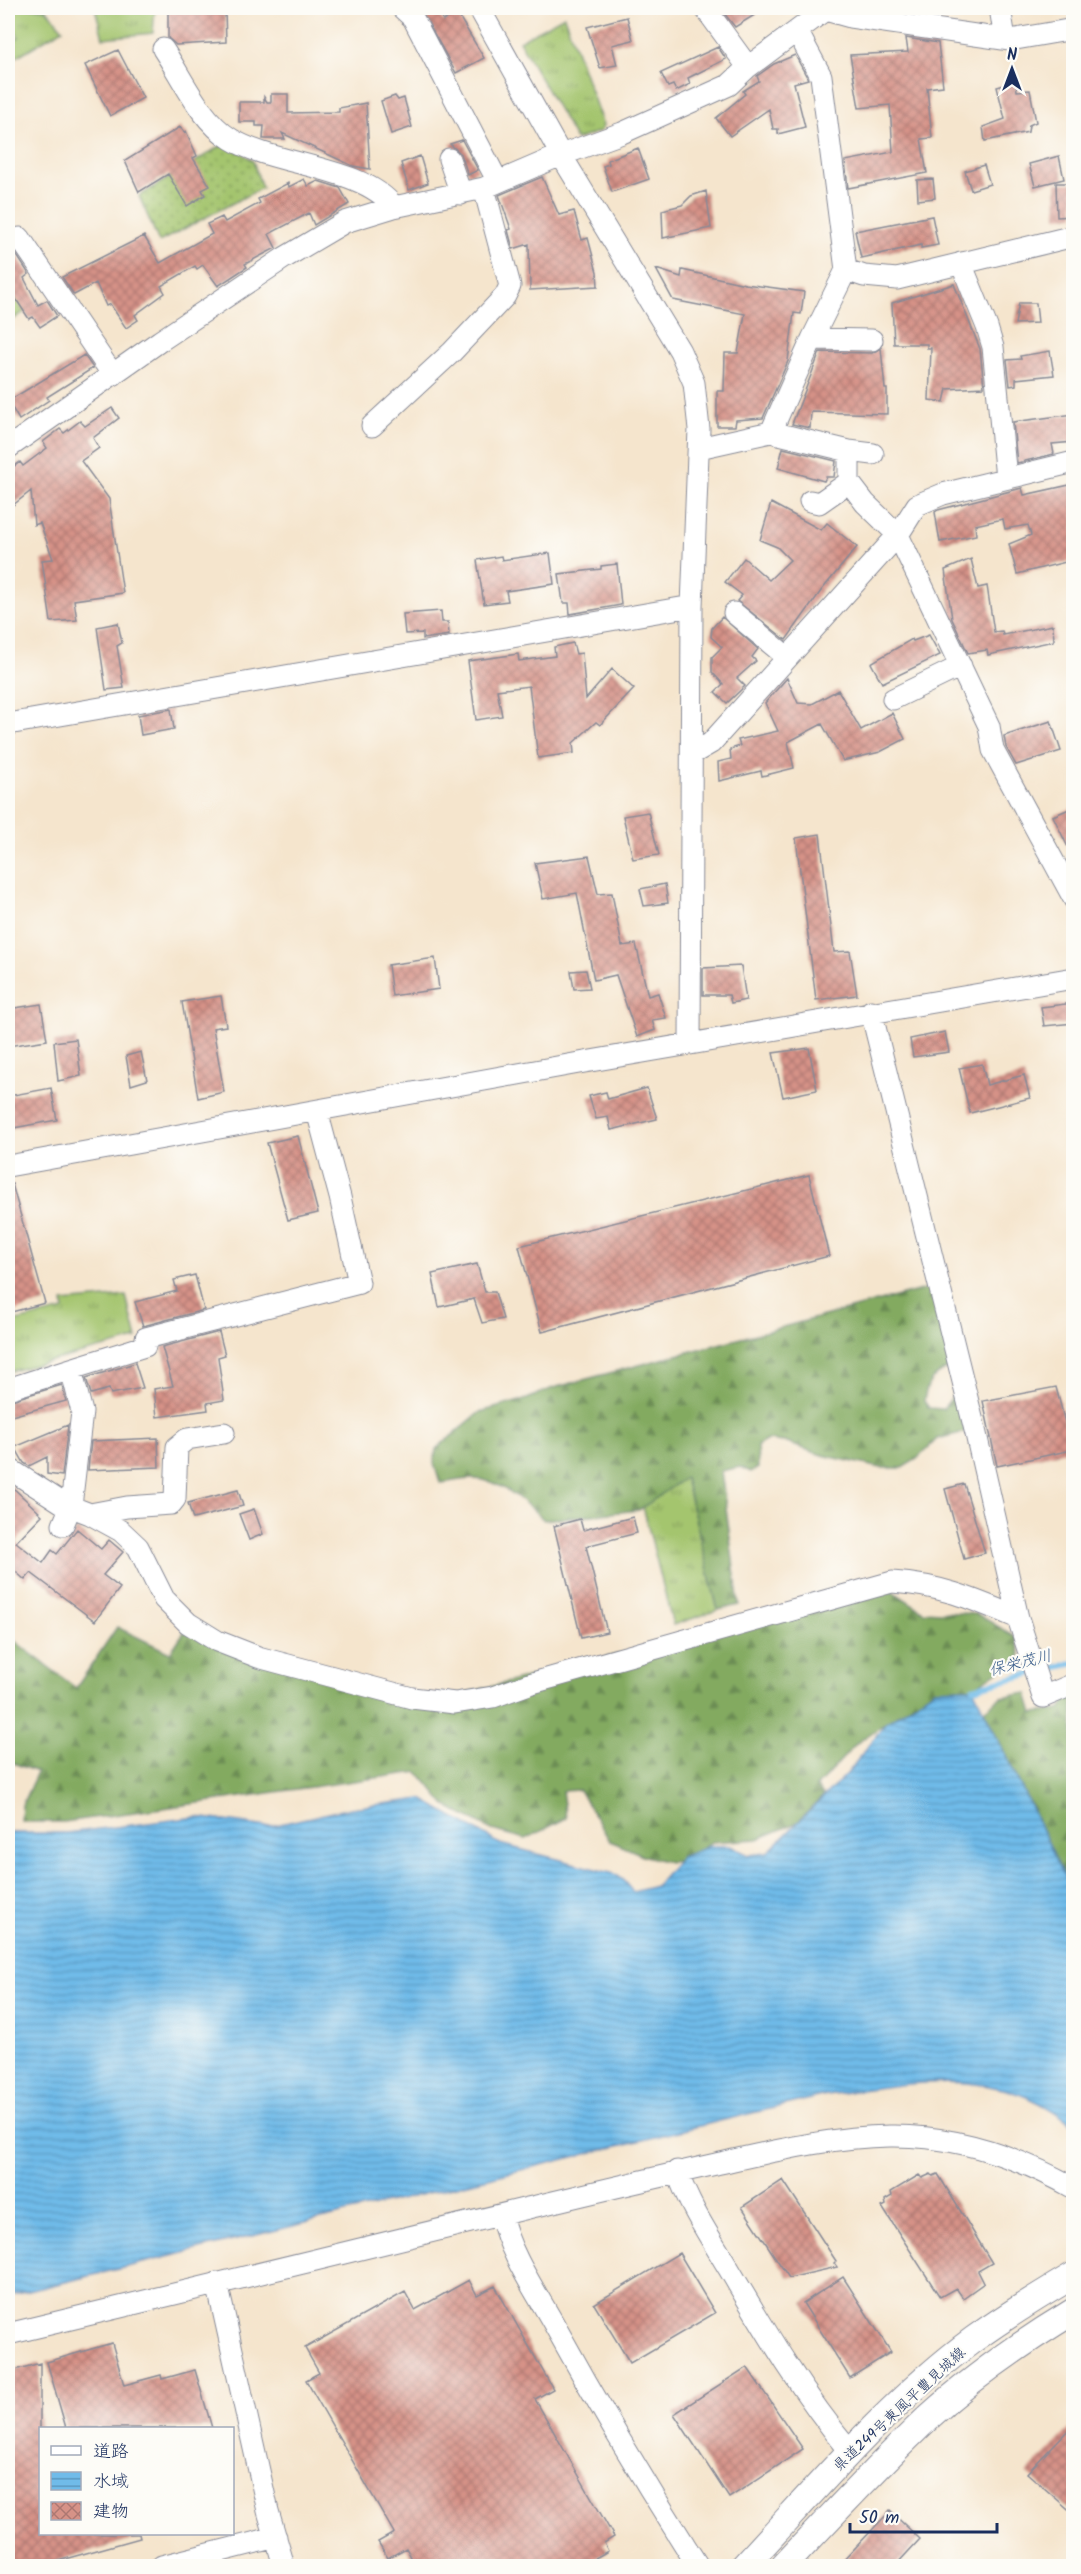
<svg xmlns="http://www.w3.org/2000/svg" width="1081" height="2574" font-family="Kalam,'Klee One',sans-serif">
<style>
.grass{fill:url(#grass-tufts);stroke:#607a66;stroke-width:1.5}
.forest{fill:url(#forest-firs);stroke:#4f6c60;stroke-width:1.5}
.garden{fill:url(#garden-dots);stroke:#607a66;stroke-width:1.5}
.water{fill:url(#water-rules);stroke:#4675a4;stroke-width:1.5}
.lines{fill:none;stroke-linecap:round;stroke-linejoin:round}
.stream{stroke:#70bbe9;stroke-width:6}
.building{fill:url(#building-cross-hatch)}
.minor-casing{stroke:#888a96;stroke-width:23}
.major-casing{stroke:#888a96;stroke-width:28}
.minor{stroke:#fff;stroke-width:21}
.major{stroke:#fff;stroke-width:26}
.labels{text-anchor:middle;stroke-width:4.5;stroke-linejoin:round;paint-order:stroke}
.street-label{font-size:15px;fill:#1b2f5e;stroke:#fdfcf7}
.water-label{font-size:16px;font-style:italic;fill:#355988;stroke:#fdfcf7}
</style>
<defs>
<pattern id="grass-tufts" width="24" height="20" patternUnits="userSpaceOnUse" patternTransform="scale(1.5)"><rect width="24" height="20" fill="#a4c56e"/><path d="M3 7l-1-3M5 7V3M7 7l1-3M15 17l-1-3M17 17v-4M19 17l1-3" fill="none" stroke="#85a05e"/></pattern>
<pattern id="forest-firs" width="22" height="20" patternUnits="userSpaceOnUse" patternTransform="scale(1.5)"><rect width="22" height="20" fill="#83aa61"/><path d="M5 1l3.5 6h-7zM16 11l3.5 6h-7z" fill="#6a8b53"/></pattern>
<pattern id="garden-dots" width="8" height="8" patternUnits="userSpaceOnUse" patternTransform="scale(1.5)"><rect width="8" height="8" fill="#a4c56e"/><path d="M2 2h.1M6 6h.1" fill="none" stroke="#85a05e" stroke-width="1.8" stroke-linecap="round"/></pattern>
<pattern id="water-rules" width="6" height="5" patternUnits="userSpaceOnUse" patternTransform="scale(1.5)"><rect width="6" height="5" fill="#70bbe9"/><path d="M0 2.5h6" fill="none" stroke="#5b98c0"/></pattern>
<pattern id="building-cross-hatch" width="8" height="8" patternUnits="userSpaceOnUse" patternTransform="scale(1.5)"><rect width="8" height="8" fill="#d69287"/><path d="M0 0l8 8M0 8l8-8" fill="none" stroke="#ad7872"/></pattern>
</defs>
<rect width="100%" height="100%" fill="#fdfcf7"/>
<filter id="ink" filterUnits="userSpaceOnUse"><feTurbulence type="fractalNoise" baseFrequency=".0167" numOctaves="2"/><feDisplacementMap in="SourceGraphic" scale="12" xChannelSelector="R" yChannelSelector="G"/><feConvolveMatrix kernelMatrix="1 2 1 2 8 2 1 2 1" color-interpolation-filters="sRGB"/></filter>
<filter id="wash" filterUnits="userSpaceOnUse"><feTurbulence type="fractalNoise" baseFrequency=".008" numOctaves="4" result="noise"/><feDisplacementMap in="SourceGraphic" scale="24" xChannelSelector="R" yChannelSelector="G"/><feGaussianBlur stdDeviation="1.35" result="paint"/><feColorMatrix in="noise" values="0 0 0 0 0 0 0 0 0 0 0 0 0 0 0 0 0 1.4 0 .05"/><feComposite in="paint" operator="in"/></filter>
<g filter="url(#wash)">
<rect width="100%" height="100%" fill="#f5e5cd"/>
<path class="grass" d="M8,8h37l18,21 -55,33v-18l11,-7 -11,-16z
M95,8h60l-2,25 -50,5z
M564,16l39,109 -2,6 -25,9 -57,-99z
M126,1296l11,43 -129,33v-49l56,-13 -1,-8z
M685,1477l33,133 -45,15 -30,-118z"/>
<path class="forest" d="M933,1287l19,79c-19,10 -25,14 -28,35l5,7 14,1 10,-13 5,1 7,35 -28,7 -20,20 -15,9h-21l-59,-13 -38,-13 -17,-2 -10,6 1,22 -7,4 -11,-5 -19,4 18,134 -21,5 -33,-132 -46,32 -95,10c-18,-17 -45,-42 -72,-41 -10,0 -22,3 -32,4l-6,-19 2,-15 44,-37 47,-13 26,-11z
M886,1587l37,24 54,3 39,23 5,19 -48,32 -38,1 -78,54 -40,43 6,10 -25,26 -40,17 -47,3 -22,18 -20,2 -24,-6 -35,-15 -31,-51 -17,1 4,27 -40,21 -34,-9 -46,-24 -28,-34 -354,50h-43l1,-17 15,-33 -29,-11v-125l68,52 41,-61 53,26 14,-21 234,73z
M1073,1692v202l-89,-184 17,-13 26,-4 6,20 27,-3z"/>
<path class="garden" d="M227,142l26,19 9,27 -103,54 -20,-46z
M18,297l9,13 -19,13v-22z"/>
<path class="water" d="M973,1688l100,206v231c-75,-62 -158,-42 -247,-30l-818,201v-463h59l130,-16 70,10 84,-19 71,-9 78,45 118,31 15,17 23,-6 25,-29 29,-11h20l19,9 18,-2 80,-79 38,-50 50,-35z"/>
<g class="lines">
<path class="stream" d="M973,1688l101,-25"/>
</g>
<g id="blocks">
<path class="building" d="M420,8h18l5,13 14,-8 27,45 -28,15z
M720,8h46l-31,19z
M225,10l1,32 -50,3 -8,-7v-27z
M627,17l6,23 -21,5 5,20 -17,3 -13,-41z
M906,38l32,5 5,43 -16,2 5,50 -11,1 6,34 -79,15 -3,-27 48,-9 -3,-47 -31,3 -9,-53 58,-3z
M718,47l8,12 -38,19 2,6 -14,7 -3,-6 -5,2 -7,-14z
M118,50l25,48 -33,18 -25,-51z
M795,55l13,24 -14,4 11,44 -27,7v-5h-5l-4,-20 -39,27 -14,-18 29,-24 -2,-3 16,-10 -2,-5 17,-12z
M1016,82l1,9 13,-1 6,32 -7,3 -1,7 -43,9 -2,-14 22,-8 -8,-32z
M271,94h17v19l51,-1v-4l27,-5 4,66 -17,-3 -71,-33 3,6h-22l1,-13h-8v-4h-17v-20h25v-5l3,5h4z
M395,96l3,4 6,-2 8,29 -21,7 -10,-33z
M180,127l4,5 2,-1 11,25 -4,2 17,28 -8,4 3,5 -18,11 -19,-32 -29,18 -14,-31z
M462,140l16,30 -10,5 -7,-21 -11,-10z
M638,148l11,31 -37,13 -9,-26 6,-2 -1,-4z
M420,156l8,27 -19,7 -8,-27z
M1059,156l5,23 -29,7 -6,-22z
M984,165l6,19 -19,6 -6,-19z
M542,177l17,38 15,-4 8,29 6,-2 9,34 1,14 -68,4 -1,-46 -16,5 -5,-19 3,-1 -12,-34z
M304,179l4,7 10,-5 22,7 9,16 -35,21 -5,-12 -40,21 7,14 -31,16 2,3 -29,19 -15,-21 -6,4 -2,-3 -34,20 4,7 -30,22 3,5 -12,8 -16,-24 -4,2 -10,-23 -22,12 -12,-18 82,-41 16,27 52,-29 -5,-10 15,-7 3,5 35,-19 -2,-4 30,-16 1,4z
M933,179l2,19 -17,2 -1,-20z
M1056,183h18v33l-17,1z
M706,191l5,37 -48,10 -1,-28 20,-5 9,-9z
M932,216l6,29 -17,3v-3l-60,13 -6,-27z
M16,254l13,20 -5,4 14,27 9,-5 10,16 -17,11 -7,-10 -4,2 -15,-23 -6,4v-43z
M656,269l25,8 1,-7 63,14 59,8 -3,22 -7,-1 -6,48 -25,57 -27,2 -1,6h-18v-35h7l1,-38h13l7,-39 -72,-14z
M954,284l26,65 4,38 -37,2 -3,13 -15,-2 2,-52h-4v-4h-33l-2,-41z
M1019,303h17l2,20 -23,1z
M881,348l4,41h2v25l-76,-2 -1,16 -18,-4 28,-72 52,1z
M1050,351l4,24 -38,4v6l-6,1 -3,-26 14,-1 -1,-3z
M84,355l9,13 -46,29 2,3 -30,20 -11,-19z
M112,408l7,10 -26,20 6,10 -18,13 28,38 14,94 -49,7 3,20 -26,2 -9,-62 11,-1 -13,-36 -6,2 -3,-34 -23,18v-38l12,-9 3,4 24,-18 -4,-6 17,-13 4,4 16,-12 5,5z
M1074,414v28l-22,2 2,10 -37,9 -4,-41z
M783,448l53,13 -2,16h-8l-2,4 -46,-13z
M1074,484v76l-57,14 -8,-30 22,-9 -3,-10 -23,4 -2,-10 -28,6 1,10 -36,7 -5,-30 3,-2 84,-22 2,7z
M771,503l50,27 6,-7 30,24 -36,44 -35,49 -49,-39 5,-6 -17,-13 19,-24 25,22 21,-20 -13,-13 -17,-7z
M550,553l4,31 -48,7 2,10 -24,3 -7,-44 24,-4 1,4z
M971,559l7,29 9,-2 7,46 8,-1 1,4 50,-10 1,16 -66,14 -1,-5 -19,3 -16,-34 -7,-49z
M617,564l4,41 -51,9 -1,-11h-6l-4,-29 42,-5v-3z
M441,611l1,11h6l1,13 -26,4v-6l-18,1 -2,-20z
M722,617l36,32 -6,8 4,4 -19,17 8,8 -18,17 -12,-11 8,-8 -11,-12v-15l10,-10 -11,-10 1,-9z
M118,623l4,20 -5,3 7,42 -18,2 -9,-63z
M929,635l11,20 -58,28 -11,-20 41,-24 1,2z
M573,643l3,11 6,-1 4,46 26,-30 22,20 -34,36 -4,-3 -23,21 1,10 -36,5 -9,-72 -32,4 5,26 -26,4 -8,-59 50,-7 1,7 36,-5 -1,-9z
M787,678l11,25 14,1 26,-14 23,40 31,-17 13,26 -25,13 -37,9 -21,-37 -34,18 6,26 -32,8 -1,-5 -42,10 -1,-19 13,-3 -1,-10 10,-3 -2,-6 40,-9 -13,-28z
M171,709l3,20 -33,6 -3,-20z
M1051,721l10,30 -45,14 -10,-18 -2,-11z
M1074,807v53l-21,-44z
M648,812l11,43 -26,4 -10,-43z
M820,834l14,118 16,-1 7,44 -41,5 -20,-162z
M589,856l9,38 14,-1 10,53 14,-2 12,52 10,-3 8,25 -14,2 3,10 -18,7 -21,-62 -22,5 -17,-87 -34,6 -8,-36z
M665,884l3,19 -24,3 -4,-17z
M435,958l4,31 -47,7 -4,-31z
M741,966l5,34 -15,3 -2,-8h-26v-27z
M586,970l4,18 -16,1 -3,-18z
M221,996l5,30 -13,2 11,64 -26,6 -16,-96z
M1074,1003v20l-30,3 -3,-19z
M41,1004l6,36 -39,6v-37z
M945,1032l4,20 -36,5 -3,-18z
M76,1039l5,37 -23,5 -4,-39z
M809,1048l8,42 -34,7 -10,-44z
M141,1052l6,28 -16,5 -5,-29z
M982,1064l5,21 37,-10 6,23 -60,15 -11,-45z
M51,1088l6,32 -49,9v-33z
M647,1088l10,31 -46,11 -3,-13 -12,2 -7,-23 17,-4 2,7z
M298,1136l20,77 -30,7 -21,-77z
M809,1175l20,81 -287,76 -23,-86z
M12,1184l33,119 -37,10v-128z
M477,1264l8,28h10l8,27 -21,4 -8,-24 -35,8 -7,-33z
M195,1275l9,35 -61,16 -8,-24 42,-11 -3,-11z
M219,1332l6,23 -7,2 6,43 -17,3 1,7 -51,7 -3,-28 19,-3 -11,-39z
M135,1363l8,25 -32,6 -2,-5 -18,5 -5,-16z
M62,1385l4,16 -58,16v-16z
M1056,1387l16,63 -75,16 -14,-65z
M68,1425l-6,51 -15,-2v-17l-18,9 -5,-3 -9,-16z
M158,1438l1,29 -71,3 3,-29z
M8,1483l34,32 -26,27 27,21 9,-13 5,4 20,-25 24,20 8,-9 14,12 -20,23 17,13 -25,33 -64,-48 -6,7 -17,-15z
M964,1484l21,69 -21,6 -19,-70z
M238,1490l5,16 -50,13 -5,-16z
M254,1509l9,25 -14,6 -10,-26z
M633,1517l4,16 -51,13 21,86 -26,6 -27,-112 26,-7 3,11z
M931,2174l2,2 5,-2 54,89 -14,8 6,12 -21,15 -7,-10 -16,9 -58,-90 4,-2 -1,-5 7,-4 -1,-4 28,-17 3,3z
M783,2180l53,81 -2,2 3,4 -48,11 -47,-71z
M679,2253l36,60 -85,50 -36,-59z
M843,2277l48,75 -41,26 -47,-75z
M469,2280l8,15 18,-9 58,103 -18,10 79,138 -10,6 4,8 -27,15h-165l-10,-18 -18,10 -10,-16 16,-9 -88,-153 13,-7 -14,-25 100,-56 10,18z
M112,2343l12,42 37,-10 1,4 33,-9 17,58h-146l-19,-66z
M40,2363v171h99l1,4 -100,28h-32v-194z
M747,2367l56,82 -74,49 -55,-84z
M1074,2424v90l-47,-41z
M890,2511l30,28 -25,27h-57z"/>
</g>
</g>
<g filter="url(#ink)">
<use href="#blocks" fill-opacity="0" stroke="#888a96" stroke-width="1.5"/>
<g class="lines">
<g class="minor-casing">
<path id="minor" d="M402,8l11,10 85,164
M479,8l82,147 119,196 14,32 5,46 -7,177 -2,437
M705,8l43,59
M1000,8l5,31
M797,31l24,45 25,194 18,6 33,3 177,-43
M163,49c20,30 37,71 68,90 44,27 132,27 163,68
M449,159l12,35
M8,244l12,-6 93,137
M961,263l26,64 6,20 13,131
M812,339l60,1
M372,426l80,-74 53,-56 5,-10 -26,-98
M771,432l78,19v31l16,21 33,32 91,191 4,24 81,149
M8,448l152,-107 124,-83 61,-36 49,-15 90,-19 77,-33 61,-22 107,-48 19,-18 77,-57 25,7 160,23 64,-11
M699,448l72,-16 41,-93 34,-69
M849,451l24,3
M810,501l9,2 30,-21
M734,613l53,44
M893,699l68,-33
M8,724l684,-118
M692,754l19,-11 187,-208 19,-30 26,-11 131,-32
M871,1011l105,423 42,184 25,79 31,-13
M8,1166l571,-103 495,-85
M8,1389l63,-20
M8,1468l56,36 26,10 31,17 17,16 26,52 24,24 29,18 41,16 154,41 43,5 38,-6 36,-13 363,-102c49,3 81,17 126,36
M90,1514l37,-7 44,-3 4,-5 2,-52 10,-8 37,-6
M63,1525l8,-19 11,-94 -11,-43 74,-23 1,-8 213,-55 -19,-86 -23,-86
M677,2171c12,35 33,66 52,98 37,63 74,126 122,183
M501,2215c9,40 34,75 54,111 45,82 93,162 143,240
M217,2283l51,228 16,55
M8,2334c173,-42 347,-83 520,-126 63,-15 125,-30 188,-44 58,-13 114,-27 174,-28 65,-1 127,20 184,52
M162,2566l114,-29"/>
</g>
<g class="major-casing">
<path id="major" d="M744,2566c71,-76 146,-165 230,-227 32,-23 66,-44 100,-64
M784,2566c48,-51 95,-102 146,-150 44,-40 93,-74 144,-105"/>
</g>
<use href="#minor" class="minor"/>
<use href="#major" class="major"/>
</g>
</g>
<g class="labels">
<g class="street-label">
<text transform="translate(899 2409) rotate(-43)" y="5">県道249号東風平豊見城線</text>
</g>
<g class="water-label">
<text transform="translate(1020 1662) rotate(-14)" y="6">保栄茂川</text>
</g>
</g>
<rect width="1081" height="2574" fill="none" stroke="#fdfcf7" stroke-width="30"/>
<rect x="39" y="2427" width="195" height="108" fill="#fdfcf7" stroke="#a3aaba" stroke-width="1.5"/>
<rect x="51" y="2446" width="30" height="9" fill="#ffffff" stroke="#a3aaba" stroke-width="1.5"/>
<text x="93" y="2457" font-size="18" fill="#1b2f5e">道路</text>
<rect x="51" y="2472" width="30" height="18" fill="url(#water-rules)" stroke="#a3aaba" stroke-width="1.5"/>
<text x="93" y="2487" font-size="18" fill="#1b2f5e">水域</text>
<rect x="51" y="2502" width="30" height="18" fill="url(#building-cross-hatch)" stroke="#a3aaba" stroke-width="1.5"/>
<text x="93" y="2517" font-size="18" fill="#1b2f5e">建物</text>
<g transform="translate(1012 69)" stroke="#fdfcf7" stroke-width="4.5" paint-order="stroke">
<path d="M0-4.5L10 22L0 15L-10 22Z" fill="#1b2f5e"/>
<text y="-9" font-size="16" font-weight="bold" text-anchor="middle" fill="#1b2f5e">N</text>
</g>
<path d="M850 2523v9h147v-9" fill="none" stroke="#1b2f5e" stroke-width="3"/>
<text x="859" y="2523" font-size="18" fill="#1b2f5e" stroke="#fdfcf7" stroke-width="4.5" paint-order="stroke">50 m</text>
</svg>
